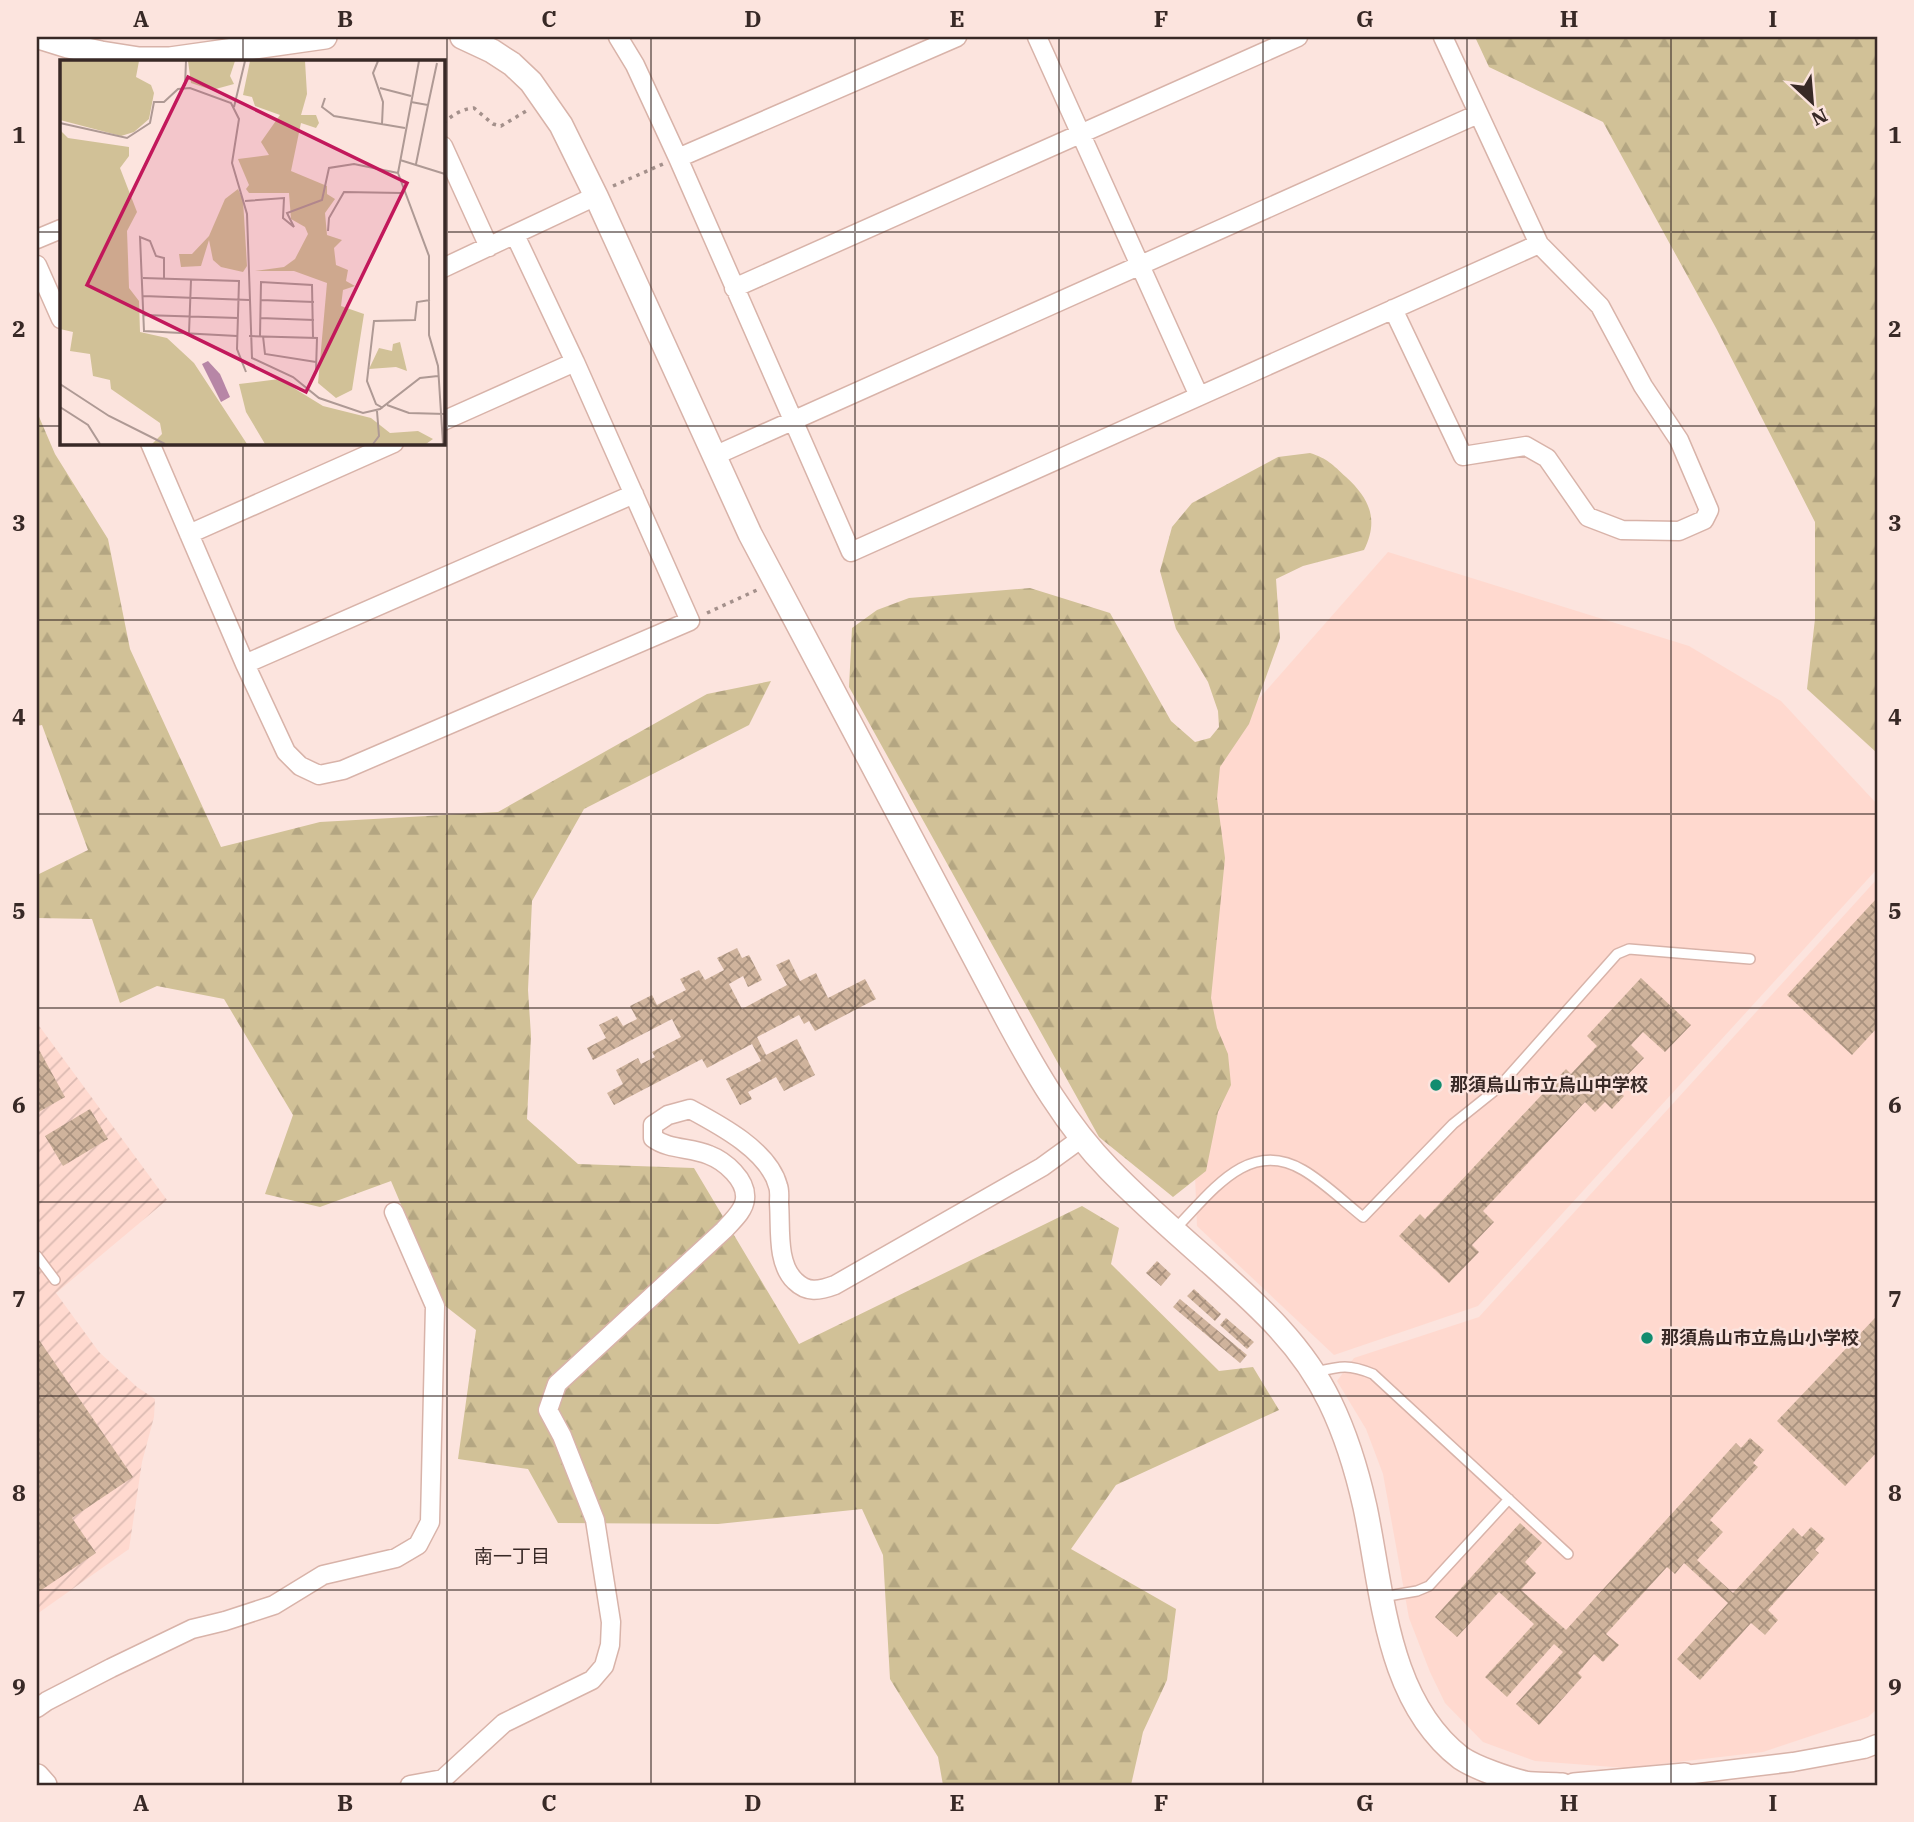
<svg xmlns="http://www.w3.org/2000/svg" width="1914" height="1822" font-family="'IBM Plex Serif','Noto Sans JP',serif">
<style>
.built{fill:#ffd9cf}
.industrial{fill:url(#industrial-furrows)}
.forest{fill:url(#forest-firs)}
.building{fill:url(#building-cross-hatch)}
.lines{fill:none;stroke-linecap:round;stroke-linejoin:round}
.service-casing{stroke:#d8b3a9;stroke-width:12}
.minor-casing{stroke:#d8b3a9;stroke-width:21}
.tertiary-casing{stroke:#d8b3a9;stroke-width:26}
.path{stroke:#a4908b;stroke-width:3.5;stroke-dasharray:3.5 5;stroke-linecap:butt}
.service{stroke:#fff;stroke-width:9}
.minor{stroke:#fff;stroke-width:18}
.tertiary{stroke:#fff;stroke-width:23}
.grid{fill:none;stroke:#382926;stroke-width:2;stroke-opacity:0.55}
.poi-dot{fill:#128c6f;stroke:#fce4de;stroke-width:2.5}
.labels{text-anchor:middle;stroke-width:5;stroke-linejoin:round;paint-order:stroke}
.poi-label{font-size:18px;font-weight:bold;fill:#382926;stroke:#fce4de;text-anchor:start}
.neighbourhood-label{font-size:19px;fill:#382926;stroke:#fce4de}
.inset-road{fill:none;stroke:#ae9994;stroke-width:2}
.view{fill:#c2185b;fill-opacity:0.15;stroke:#c2185b;stroke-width:3.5}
.inset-edge{fill:none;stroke:#382926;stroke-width:3.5}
.neatline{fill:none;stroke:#382926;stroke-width:2.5}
.grid-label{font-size:23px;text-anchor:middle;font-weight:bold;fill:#382926}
</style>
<defs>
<pattern id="industrial-furrows" width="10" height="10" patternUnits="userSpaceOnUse" patternTransform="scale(1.75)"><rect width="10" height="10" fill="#ffd9cf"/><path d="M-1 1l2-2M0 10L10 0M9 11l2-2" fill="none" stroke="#dbbab2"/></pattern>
<pattern id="forest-firs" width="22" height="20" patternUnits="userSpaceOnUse" patternTransform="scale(1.75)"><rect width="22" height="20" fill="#d1c197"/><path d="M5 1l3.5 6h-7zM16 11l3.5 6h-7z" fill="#b4a682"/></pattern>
<pattern id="building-cross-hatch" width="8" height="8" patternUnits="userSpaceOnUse" patternTransform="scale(1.75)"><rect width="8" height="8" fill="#cfb39c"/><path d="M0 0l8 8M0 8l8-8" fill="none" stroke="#a9927f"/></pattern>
</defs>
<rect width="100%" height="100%" fill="#fce4de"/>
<path class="built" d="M1388,552l301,94 92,55 96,103v65l-399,437 -144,49 -137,-129 -11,-281 34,-202z
M1877,879v830l-9,8 -105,35 -137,16 -91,-7 -52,-19 -38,-39 -15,-31 -21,-54 -26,-144 -17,-45 -29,-48 17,-23 125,-41z"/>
<path class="industrial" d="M37,1023l130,177 -111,93 43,59 38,35 18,12 -1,18 -12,45 -13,87 -92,65z"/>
<path class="forest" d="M1475,37h402v716l-70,-64 8,-70v-97l-99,-194 -113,-206 -114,-55z
M37,412l18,42 53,85 22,110 91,198 99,-25 178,-10 209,-118 64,-13 -22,44 -165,84 -52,92 -4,89 3,46 -4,83 51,45 116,4 105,176 283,-138 37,22 -8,36 108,107 34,-4 26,43 -163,75 -45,64 105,60 -9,71 -24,52 -12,53h-188l-5,-28 -48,-78 -7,-124 -21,-46 -144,15 -160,-1 -30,-54 -70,-10 18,-129 -32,-25 -53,-124 -71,26 -55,-13 28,-79 -69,-116 -67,-13 -37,17 -28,-84 -55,-1v-43l51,-25 -46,-125 -5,1z
M1310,453c18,6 22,11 36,24 24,22 33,43 18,73l-61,16 -27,13 4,59 -31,86 -29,43 -3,31 8,60 -14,140 6,30 11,26 3,31 -13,27 -12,59 -33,26 -74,-60 -250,-450 3,-59 25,-18 32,-12 121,-10 80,25 61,108 24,21 15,-4 9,-11 -1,-16 -10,-29 -32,-53 -16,-58 12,-44 20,-24 86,-46z"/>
<path class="building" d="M1877,898v130l-25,27 -65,-60z
M737,948l5,10 7,-3 13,25 -14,7 -5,-11 -14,8 13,25 45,-24 -11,-20 13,-6 11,22 16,-8 12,25 37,-19 11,20 -61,32 -6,-10 -5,3 -5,-9 -42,22 9,18 31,-16 18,36 -31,16 -8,-14 -28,15 4,7 -12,6 -14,-26 35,-18 -9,-17 -45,24 -5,-9 -88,46 -7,-12 16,-9 -7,-14 22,-12 3,6 14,-7 -3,-5 29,-15 -9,-18 -79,41 -6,-12 19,-10 -7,-13 18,-9 6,10 14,-7 -7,-13 22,-11 5,10 29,-15 -6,-11 19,-9 6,10 19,-10 -7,-12z
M1641,978l50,47 -26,27 -22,-20 -12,13 13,13 -29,30 9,8 -12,13 -7,-7 -10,10 -10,-10 -102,109 11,11 -22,23 7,7 -30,31 -50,-47 21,-22 5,5 141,-150 5,5 26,-28 -10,-10z
M37,1046l28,51 -28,16z
M90,1109l18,30 -45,27 -18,-30z
M1157,1261l14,13 -10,12 -15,-13z
M1194,1289l27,25 -6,7 -28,-25z
M1180,1299l67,56 -7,8 -67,-56z
M1877,1316v136l-32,34 -68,-65z
M1226,1318l28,24 -7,7 -27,-24z
M37,1337l96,140 -61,41 24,35 -59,40z
M1750,1438l14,12 -11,13 5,4 -48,53 13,12 -26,28 36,33 60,-65 9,9 9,-10 14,12 -10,11 4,3 -51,57 10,10 -13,15 -14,-12 -51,57 -23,-21 51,-56 -44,-40 -9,11 -8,-7 -61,67 13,11 -16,17 -9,-8 -16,19 4,4 -43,48 -23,-21 47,-52 -9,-8 -47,53 -22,-20 49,-53 -35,-32 -42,45 -22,-20 85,-94 22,20 -17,19 11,11 -15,17 45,40 170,-187 5,5z"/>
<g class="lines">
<g class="service-casing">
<path id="service" d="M1175,1229c35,-35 73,-92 128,-59 21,12 41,32 60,47l90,-93 45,-36 119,-134 12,-5 121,10
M37,1256l18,24
M1316,1372c25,-6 33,-8 57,2l195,180
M1382,1597l35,-6 12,-5 80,-87"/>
</g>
<g class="minor-casing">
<path id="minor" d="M618,37l17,28 43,93 173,394 688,-308
M1037,37l162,359
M443,146l46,101
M678,158l279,-121
M37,239l24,-10
M37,265l24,54
M443,268l153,-72
M734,288l564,-251
M1393,309l70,147 63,-10 21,12 41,59 34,13 57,1 25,-11 5,-10 -30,-70 -36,-54 -43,-80 -61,-62 -96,-207
M443,421l132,-59
M150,443l95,221 41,88 14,14 19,9 24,-5 347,-149 -115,-259 -60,-127
M714,456l764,-342
M189,534l205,-91
M245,664l389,-170
M37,1708l10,-7 64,-33 81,-39 33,-8 49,-16 49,-30 73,-17 22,-13 12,-23 5,-216 -41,-94
M1685,1775l108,-13 71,-13 13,-5
M410,1785l33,-6 61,-56 88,-43 12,-14 6,-21 1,-23 -16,-102 -33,-84 -14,-26 9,-26 167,-154c8,-9 20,-19 21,-31 2,-19 -20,-38 -36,-44 -18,-8 -40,-5 -56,-17v-13l15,-10 22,-6c30,16 79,42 88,77 2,5 1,12 1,17 2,24 -3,60 16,78 12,12 24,10 40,4l207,-118 40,-29"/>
</g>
<g class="tertiary-casing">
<path id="tertiary" d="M39,37l29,9 33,7 38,6h31l155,-22
M462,37l30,14 20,13 19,18 30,43 35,71 154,338 256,483c29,54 60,108 103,152 31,32 64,61 97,90 48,43 96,84 124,143 16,33 27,69 35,105 18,85 21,193 96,251 15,10 47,21 64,25 12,2 25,1 37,2
M37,1776l8,9
M1574,1785l111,-10"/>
</g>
<path class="path" d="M443,123c10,-8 18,-14 31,-15l19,16 8,2 27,-16
M613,186l50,-22
M707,613l50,-23"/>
<use href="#service" class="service"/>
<use href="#minor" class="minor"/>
<use href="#tertiary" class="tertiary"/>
</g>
<path class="grid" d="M243,37v24M447,37v1748M651,37v1748M855,37v1748M1059,37v1748M1263,37v1748M1467,37v1748M1671,37v1748M37,232h24M443,232h1434M37,426h24M443,426h1434M243,443v1342M37,620h1840M37,814h1840M37,1008h1840M37,1202h1840M37,1396h1840M37,1590h1840"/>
<g class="poi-dot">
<circle cx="1436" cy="1085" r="7"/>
<circle cx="1647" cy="1338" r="7"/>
</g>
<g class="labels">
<g class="poi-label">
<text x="1450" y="1091">那須烏山市立烏山中学校</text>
<text x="1661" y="1344">那須烏山市立烏山小学校</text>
</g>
<g class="neighbourhood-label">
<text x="512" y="1563">南一丁目</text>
</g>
</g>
<g transform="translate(60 60)">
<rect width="385" height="385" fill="#fce4de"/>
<path d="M0,1h79l-3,16 15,8 3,8 -5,26 -15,13 -13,4 -61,-16zM128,1h47l-5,15 4,8 -22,6 -21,-7zM190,1h55l2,33 -6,21h15l3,8 -3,5 -15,-5 -10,48 36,15v8l8,5 -10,14 2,22 15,5 -8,8 2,17 12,5 -2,11 9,5 -12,4 -2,16 23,8 -12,76 -16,8 -18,-15 9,-100 -33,-12h-39l29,-4 11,-8 13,-25 -3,-7 -14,-8 -2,-26h-40l-3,-4 3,-4 -11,-26 31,-4 -8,-13 19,-27 -25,-9 -3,-9 -9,-2zM0,70l8,8 61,9v9l-9,12 17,44 -10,19 1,27 1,30 10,13 1,31 27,6 27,25 53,81h-95l10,-10 -2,-11 -49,-34 -1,-9 -17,-4 -3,-22 -20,-3 3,-19 -13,-3zM178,129l5,11 4,66 -4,6 -22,-5 -8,-7 -4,-20 -8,26 -20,1 -2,-13h13l17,-18 16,-37zM340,282l7,29 -11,-4 -27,2 10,-21 13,3 1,-7zM219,319l44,27 48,12 19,15 28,-2 15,8 -7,5h-161l-19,-32 -7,-28z" fill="#d1c197"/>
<path d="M148,301l12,13 10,23 -9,5 -19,-38z" fill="#b786a6"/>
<path class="inset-road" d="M318,1l-5,12 10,29 -1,22M359,1l-21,112 31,83v79l9,31 5,78M125,26l1,-25M320,28l31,8M265,38l-3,9 12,9 71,12M351,42l17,3 -12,59M368,45l9,-42M174,47l11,-46M0,63l67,15 23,-15 4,-21h10l14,-13 12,-1 41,15 8,16 -7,44 15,51 5,144 41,19 26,21 44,15 17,-4 40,-31 18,-2M340,100l45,14M185,141l39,-3 -1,20 11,9 -7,-14 35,-13 7,-32 25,-4 44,9M268,171l1,-13 15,-26 58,1M83,218l96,3 -2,68 9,23M104,219v-21l-8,-2 -6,-15 -10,-4 4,94 93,5M83,236l106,4M201,240l53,2M83,255l95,3M200,258l54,2M129,273l2,-53M189,276l68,2 -1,32M200,276l1,-54 51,3 1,53M203,276l2,18 51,8M0,324l49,32 56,28M327,345l22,8 36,1M0,347l28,18 12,19M323,348l-7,-4 -9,-23 7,-60 41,-1 2,-18 13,-2M313,384l6,-8 -2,-25"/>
<path class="view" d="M128,17l219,106 -101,209 -219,-107z"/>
<rect width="385" height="385" class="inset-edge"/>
</g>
<rect width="1914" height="1822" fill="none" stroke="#fce4de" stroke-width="77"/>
<g transform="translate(1812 102) rotate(154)" stroke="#fce4de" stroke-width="5" paint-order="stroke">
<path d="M0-5L12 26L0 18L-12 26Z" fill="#382926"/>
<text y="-10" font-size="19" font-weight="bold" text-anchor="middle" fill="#382926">N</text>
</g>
<rect x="38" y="38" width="1838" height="1746" class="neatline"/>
<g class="grid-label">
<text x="141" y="27">A</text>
<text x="345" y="27">B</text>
<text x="549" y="27">C</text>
<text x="753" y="27">D</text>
<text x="957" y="27">E</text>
<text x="1161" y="27">F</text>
<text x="1365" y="27">G</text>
<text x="1569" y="27">H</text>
<text x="1773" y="27">I</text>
<text x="19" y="143">1</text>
<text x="1895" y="143">1</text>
<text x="19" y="337">2</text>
<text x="1895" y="337">2</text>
<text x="19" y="531">3</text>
<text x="1895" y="531">3</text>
<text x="19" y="725">4</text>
<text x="1895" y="725">4</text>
<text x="19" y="919">5</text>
<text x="1895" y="919">5</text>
<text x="19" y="1113">6</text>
<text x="1895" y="1113">6</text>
<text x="19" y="1307">7</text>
<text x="1895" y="1307">7</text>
<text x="19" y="1501">8</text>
<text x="1895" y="1501">8</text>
<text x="19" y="1695">9</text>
<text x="1895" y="1695">9</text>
<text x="141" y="1811">A</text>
<text x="345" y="1811">B</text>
<text x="549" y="1811">C</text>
<text x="753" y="1811">D</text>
<text x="957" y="1811">E</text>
<text x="1161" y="1811">F</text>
<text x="1365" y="1811">G</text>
<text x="1569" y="1811">H</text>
<text x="1773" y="1811">I</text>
</g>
</svg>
